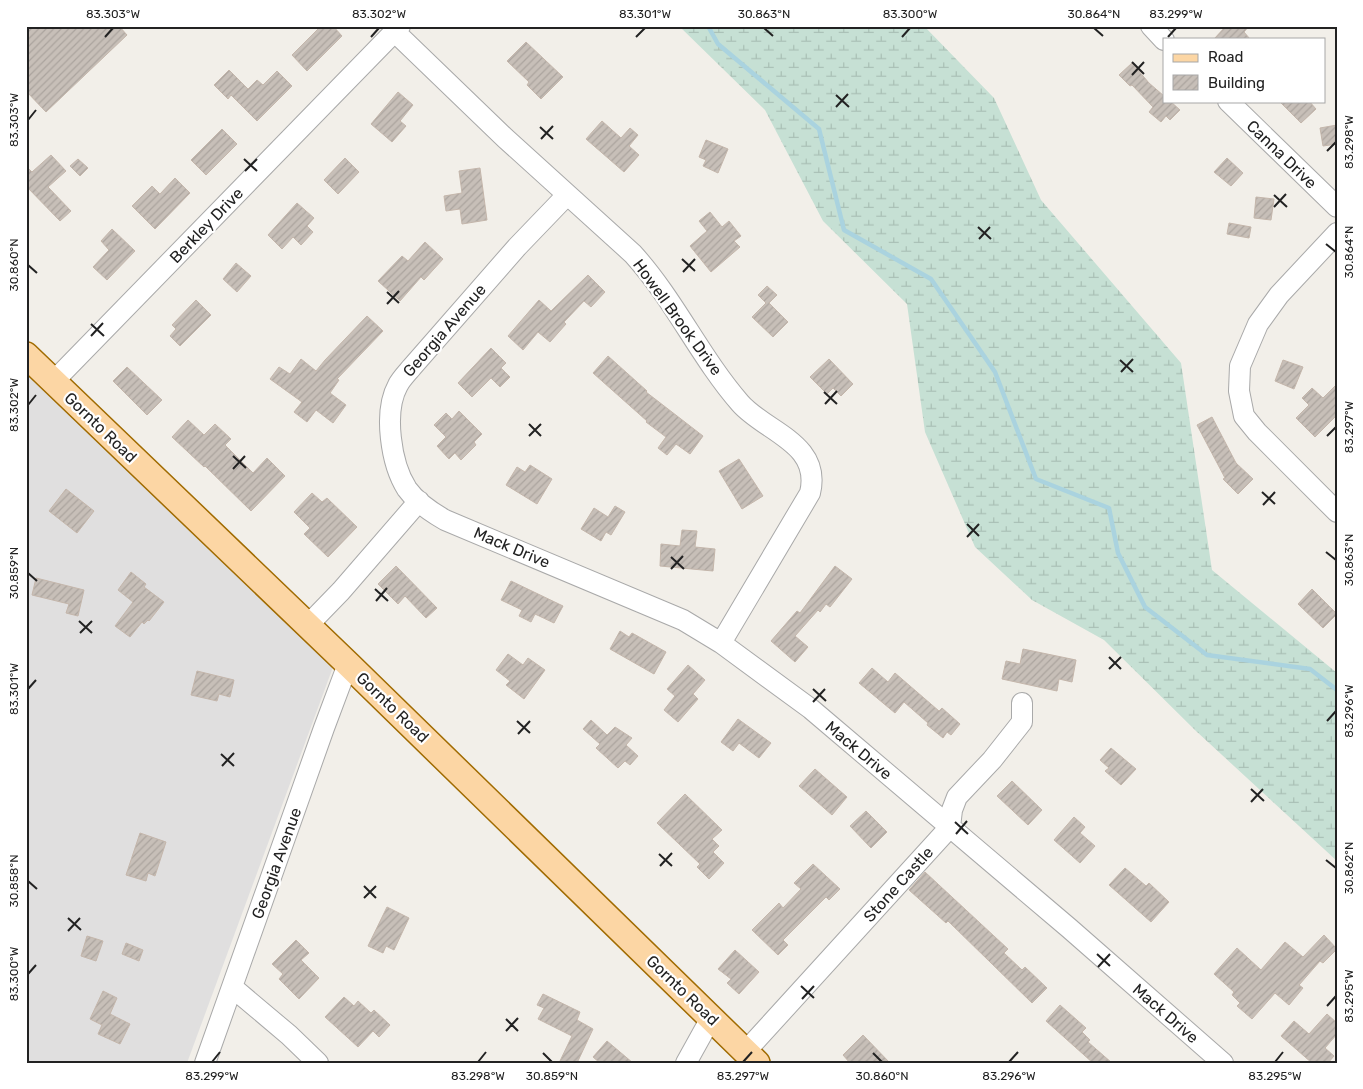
<svg xmlns="http://www.w3.org/2000/svg" width="1363" height="1089" font-family="Rubik,sans-serif">
<style>
.residential{fill:#e0dfdf}
.wetland{fill:url(#wetland-marsh)}
.lines{fill:none;stroke-linecap:round;stroke-linejoin:round}
.stream{stroke:#aad3df;stroke-width:4.5}
.building{fill:url(#building-hatch);stroke:#c4b6ab}
.minor-casing{stroke:#a9a9a9;stroke-width:22}
.major-casing{stroke:#a06b00;stroke-width:28}
.minor{stroke:#fff;stroke-width:20}
.major{stroke:#fcd6a4;stroke-width:25}
.ticks{fill:none;stroke:#222;stroke-width:2}
.labels{text-anchor:middle;stroke-width:4.5;stroke-linejoin:round;paint-order:stroke}
.street-label{font-size:16px;fill:#222;stroke:#fff}
.neatline{fill:none;stroke:#222;stroke-width:2}
.ticks-label{font-size:12px;text-anchor:middle;fill:#222}
</style>
<defs>
<pattern id="wetland-marsh" width="20" height="14" patternUnits="userSpaceOnUse" patternTransform="scale(1.25)"><rect width="20" height="14" fill="#c6e0d4"/><path d="M1 5h8M5 5V1M11 12h8M15 12V8" fill="none" stroke="#aac0b6"/></pattern>
<pattern id="building-hatch" width="6" height="6" patternUnits="userSpaceOnUse" patternTransform="scale(1.25)"><rect width="6" height="6" fill="#c7bfb8"/><path d="M-1 1l2-2M0 6l6-6M5 7l2-2" fill="none" stroke="#aba49e"/></pattern>
</defs>
<rect width="100%" height="100%" fill="#f2efe9"/>
<path class="residential" d="M26,368l307,299 -146,396h-161z"/>
<path class="wetland" d="M679,26h245l70,72 47,102 140,163 31,207 125,103v188l-141,-130 -92,-91 -72,-40 -57,-53 -50,-115 -18,-128 -84,-83 -58,-111z"/>
<g class="lines">
<path class="stream" d="M708,26l10,18 101,85 25,101 87,49 64,93 41,107 73,29 9,45 27,54 62,48 103,14 27,21"/>
</g>
<path class="building" d="M26,26h93l8,9 -81,77 -20,-21z
M321,26h12l9,10 -35,35 -15,-16z
M1226,26h23l-5,6 6,7h-36z
M526,42l37,35 -22,22 -14,-14 2,-3 -22,-21z
M1132,63l17,20 15,13v5h6l10,9 -10,10 -4,-4 -5,6 -12,-10 4,-5 -21,-22 -2,1 -11,-11z
M229,70l19,19 9,-9 6,5 14,-14 15,15 -35,35 -26,-26 -3,4 -14,-14z
M398,92l15,13 -13,16 6,5 -14,16 -21,-18z
M1279,101h30l7,8 -15,14z
M602,121l19,17 9,-10 8,7 -9,11 10,9 -15,17 -38,-33z
M1337,125v19l-14,2 -3,-18z
M222,129l15,15 -31,31 -15,-15z
M706,140l22,9 -10,24 -15,-7 3,-6 -7,-3z
M51,155l15,16 -18,16 23,24 -11,10 -34,-35v-20l6,6z
M345,158l14,14 -21,22 -14,-14z
M1227,158l16,15 -12,13 -17,-14z
M78,159l10,9 -8,8 -10,-10z
M480,168l7,52 -25,4 -2,-15 -14,2 -2,-15 18,-3 -3,-22z
M175,178l15,15 -35,36 -23,-23 20,-20 8,8z
M1256,197l18,2 -3,21 -17,-2z
M297,203l17,15 -7,8 6,6 -12,13 -8,-8 -11,12 -14,-14z
M710,212l12,15 7,-6 12,15 -7,5 6,6 -29,25 -21,-26 17,-15 -8,-10z
M1229,223l22,4 -2,11 -22,-4z
M112,229l23,22 -28,29 -14,-13 16,-17 -8,-9z
M425,242l18,17 -19,21 -3,-3 -21,24 -22,-20 24,-25 6,5z
M236,263l15,13 -14,16 -14,-13z
M588,275l17,17 -14,15 -7,-6 -20,21 2,2 -16,18 -12,-10 -15,18 -15,-14 31,-36 12,11z
M767,286l10,9 -8,8 19,19 -15,15 -21,-20 14,-14 -8,-8z
M196,300l15,15 -31,31 -10,-10 6,-7 -4,-4z
M367,316l16,15 -46,48 2,1 -9,13 16,12 -13,18 -17,-13 -9,12 -13,-10 8,-10 -32,-23 9,-12 11,7 11,-15 15,12 9,-11z
M491,348l15,15 -5,5 9,9 -10,10 -9,-9 -19,19 -14,-14z
M608,356l39,35 -1,1 57,44 -13,18 -14,-10 -9,11 -9,-7 8,-11 -20,-15 1,-1 -54,-48z
M829,359l24,25 -12,12 -8,-8 -6,6 -17,-17z
M1283,360l20,7 -9,22 -19,-8z
M127,367l35,33 -15,15 -34,-34z
M1337,384v31l-22,22 -19,-19 13,-13 -7,-7 10,-10 11,10z
M459,411l23,23 -8,8 2,3 -15,15 -6,-7 -6,6 -12,-13 9,-9 -12,-12 12,-12 6,6z
M1212,417l24,46 17,16 -15,15 -15,-15 2,-1 -28,-53z
M188,420l16,15 11,-11 16,15 -6,6 28,28 14,-15 18,18 -34,35 -46,-45 -1,1 -32,-30z
M739,459l24,37 -21,13 -23,-38z
M530,465l22,14 -15,25 -31,-19 11,-18 8,5z
M66,489l28,22 -17,22 -28,-22z
M312,493l10,9 5,-4 30,29 -29,30 -24,-23 6,-6 -16,-16z
M615,506l10,6 -14,23 -5,-3 -5,9 -20,-12 13,-21 14,9z
M682,530l15,1 -2,16 20,2 -2,22 -53,-5 1,-22 19,2z
M396,566l41,42 -11,10 -21,-22 -7,8 -20,-20z
M835,566l17,13 -22,28 -4,-3 -6,8 -2,-2 -23,26 13,11 -13,15 -24,-21 26,-30 3,2z
M131,572l15,12 -2,3 20,15 -15,19 -1,-1 -4,4 -2,-2 -12,15 -15,-11 18,-24 -15,-12z
M36,578l48,12 -6,26 -12,-3 3,-9 -37,-9z
M511,581l52,25 -9,17 -19,-9 -4,8 -12,-6 3,-6 -21,-10z
M1312,589l25,25 -14,14 -25,-24z
M620,631l9,6 3,-4 34,19 -12,22 -44,-25z
M1023,649l53,11 -4,22 -13,-3 -2,12 -55,-12 4,-18 14,3z
M508,654l15,11 5,-7 17,12 -21,29 -18,-14 4,-4 -14,-11z
M688,665l17,15 -12,14 5,5 -20,23 -14,-12 11,-14 -8,-7z
M872,668l16,14 7,-9 44,38 3,-3 18,16 -9,11 -4,-3 -4,6 -16,-13 1,-2 -24,-21 -9,11 -36,-30z
M197,671l37,9 -4,17 -11,-3 -2,7 -26,-6z
M738,719l33,24 -12,15 -20,-15 -6,8 -12,-9z
M591,720l16,15 8,-8 17,11 -6,7 12,11 -8,9 -5,-4 -7,7 -22,-20 4,-4 -17,-15z
M1111,748l25,21 -15,16 -16,-14 4,-3 -9,-8z
M815,769l32,28 -15,18 -33,-29z
M1012,781l30,29 -14,15 -31,-29z
M685,794l37,36 -10,9 7,7 -6,6 11,11 -15,16 -12,-12 3,-3 -43,-41z
M866,811l21,21 -16,16 -21,-22z
M1074,817l11,10 -5,6 15,13 -15,17 -26,-23z
M140,833l26,9 -11,34 -7,-3 -2,8 -20,-6z
M813,864l27,25 -11,11 -3,-3 -43,43 5,5 -10,10 -26,-25 27,-27 4,5 18,-19 -7,-6z
M1125,868l21,18 3,-3 20,19 -18,20 -42,-37z
M925,872l83,77 -4,4 18,17 3,-3 22,21 -15,15 -84,-82 -2,2 -37,-33z
M387,907l22,11 -15,32 -8,-4 -3,7 -15,-7z
M1324,935l13,14 -14,14 -3,-2 -21,24 4,3 -14,17 -14,-12 -23,26 -15,-13 3,-3 -8,-8 2,-3 -20,-18 23,-26 24,22 24,-28 18,15z
M87,936l16,5 -7,20 -15,-5z
M296,940l13,13 -8,7 18,18 -20,21 -20,-20 4,-5 -11,-10z
M126,943l17,7 -4,11 -17,-7z
M735,950l24,22 -20,22 -12,-11 4,-4 -13,-10z
M103,991l14,7 -7,16 20,10 -10,20 -22,-10 4,-9 -12,-6z
M543,994l37,18 -3,8 16,9 -16,34h-18l13,-27 -34,-17 6,-11 -7,-3z
M344,997l10,9 4,-5 13,12 3,-3 16,15 -11,12 -6,-6 -15,16 -33,-30z
M1060,1005l26,23 -4,4 8,8 -2,2 24,21h-19l-47,-42z
M1327,1014l10,9v11l-12,14 9,8 -6,7h-16l-31,-27 13,-15 15,13z
M863,1035l27,28h-40l-7,-8z
M607,1041l26,22h-33l-7,-6z"/>
<g class="lines">
<g class="minor-casing">
<path id="minor" d="M1151,26l13,14
M395,32l110,106 128,116c41,45 67,103 107,149 25,29 82,40 70,90l-89,150
M1228,101l109,106
M567,195l-50,52 -105,120c-5,6 -11,12 -14,18 -15,27 -7,79 9,104 10,14 24,23 38,31l238,100 38,23 90,66 258,219 154,135
M1337,233l-58,62 -21,29 -18,42 -1,25 5,25 13,16 80,80
M54,381l346,-355
M308,625l33,-34 78,-90
M232,987l57,48 29,28
M746,1051l204,-224 2,-17 5,-13 35,-37 30,-38v-19
M205,1063l119,-335 24,-64
M686,1063l25,-45"/>
</g>
<g class="major-casing">
<path id="major" d="M26,355l322,309 409,399"/>
</g>
<use href="#minor" class="minor"/>
<use href="#major" class="major"/>
</g>
<path class="ticks" d="M764,28l9,8M1094,28l9,8M105,37l8,-9M371,37l8,-9M636,37l9,-9M902,37l8,-9M1168,37l8,-9M1132,62l12,12M1132,75l12,-13M836,95l13,12M836,107l12,-13M28,120l8,-10M540,127l13,12M541,139l12,-13M1327,151l9,-9M244,159l13,12M245,171l12,-12M1274,195l13,12M1274,207l12,-13M978,227l13,12M979,239l11,-12M1326,244l10,8M682,259l13,12M28,265l9,8M683,272l12,-13M387,292l12,11M387,304l12,-13M91,324l13,12M91,336l12,-13M1120,360l13,12M1121,372l12,-13M824,392l13,12M825,404l12,-13M28,405l8,-10M529,424l12,12M529,436l12,-12M1327,436l9,-9M233,456l13,12M233,469l12,-13M1262,492l13,12M1263,505l12,-13M967,524l12,12M967,537l12,-13M1326,552l10,8M671,557l13,12M671,569l12,-13M28,573l9,8M375,589l13,12M376,601l11,-13M79,621l13,12M80,633l12,-12M1109,657l12,12M1109,669l12,-12M28,689l8,-9M813,689l13,12M813,702l12,-13M517,721l13,12M1327,721l9,-10M518,734l12,-13M221,754l13,12M222,766l12,-13M1251,789l13,12M1251,802l12,-13M955,822l13,12M956,834l11,-13M659,854l13,12M1326,860l10,8M660,866l12,-13M28,881l9,8M364,886l12,12M364,898l12,-12M68,918l13,12M68,931l12,-13M1097,954l13,12M1098,967l12,-13M28,974l8,-9M801,986l13,12M802,999l12,-13M1327,1006l9,-10M506,1019l12,12M506,1031l12,-13M543,1053l9,9M873,1053l9,9M212,1062l8,-10M478,1062l8,-10M743,1062l9,-10M1009,1062l9,-10M1275,1062l8,-10"/>
<g class="labels">
<g class="street-label">
<text transform="translate(1282 154) rotate(44)" y="6">Canna Drive</text>
<text transform="translate(206 225) rotate(-46)" y="6">Berkley Drive</text>
<text transform="translate(678 317) rotate(54)" y="6">Howell Brook Drive</text>
<text transform="translate(444 330) rotate(-49)" y="6">Georgia Avenue</text>
<text transform="translate(101 427) rotate(44)" y="6">Gornto Road</text>
<text transform="translate(512 547) rotate(23)" y="6">Mack Drive</text>
<text transform="translate(393 707) rotate(44)" y="6">Gornto Road</text>
<text transform="translate(859 750) rotate(40)" y="6">Mack Drive</text>
<text transform="translate(276 863) rotate(-70)" y="6">Georgia Avenue</text>
<text transform="translate(898 884) rotate(-48)" y="6">Stone Castle</text>
<text transform="translate(683 990) rotate(44)" y="6">Gornto Road</text>
<text transform="translate(1166 1013) rotate(41)" y="6">Mack Drive</text>
</g>
</g>
<rect width="1363" height="1089" fill="none" stroke="#ffffff" stroke-width="55"/>
<rect x="1163" y="38" width="162" height="65" fill="#ffffff" stroke="#a7a7a7"/>
<rect x="1173" y="54" width="25" height="8" fill="#fcd6a4" stroke="#a7a7a7"/>
<text x="1208" y="62" font-size="15" fill="#222222">Road</text>
<rect x="1173" y="75" width="25" height="15" fill="url(#building-hatch)" stroke="#a7a7a7"/>
<text x="1208" y="88" font-size="15" fill="#222222">Building</text>
<rect x="28" y="28" width="1308" height="1034" class="neatline"/>
<g class="ticks-label">
<text x="113" y="18">83.303°W</text>
<text x="379" y="18">83.302°W</text>
<text x="645" y="18">83.301°W</text>
<text x="764" y="18">30.863°N</text>
<text x="910" y="18">83.300°W</text>
<text x="1094" y="18">30.864°N</text>
<text x="1176" y="18">83.299°W</text>
<text transform="translate(14 120) rotate(-90)" y="4">83.303°W</text>
<text transform="translate(1349 142) rotate(-90)" y="4">83.298°W</text>
<text transform="translate(1349 252) rotate(-90)" y="4">30.864°N</text>
<text transform="translate(14 265) rotate(-90)" y="4">30.860°N</text>
<text transform="translate(14 405) rotate(-90)" y="4">83.302°W</text>
<text transform="translate(1349 427) rotate(-90)" y="4">83.297°W</text>
<text transform="translate(1349 560) rotate(-90)" y="4">30.863°N</text>
<text transform="translate(14 573) rotate(-90)" y="4">30.859°N</text>
<text transform="translate(14 689) rotate(-90)" y="4">83.301°W</text>
<text transform="translate(1349 711) rotate(-90)" y="4">83.296°W</text>
<text transform="translate(1349 868) rotate(-90)" y="4">30.862°N</text>
<text transform="translate(14 881) rotate(-90)" y="4">30.858°N</text>
<text transform="translate(14 974) rotate(-90)" y="4">83.300°W</text>
<text transform="translate(1349 996) rotate(-90)" y="4">83.295°W</text>
<text x="212" y="1080">83.299°W</text>
<text x="478" y="1080">83.298°W</text>
<text x="552" y="1080">30.859°N</text>
<text x="743" y="1080">83.297°W</text>
<text x="882" y="1080">30.860°N</text>
<text x="1009" y="1080">83.296°W</text>
<text x="1275" y="1080">83.295°W</text>
</g>
</svg>
